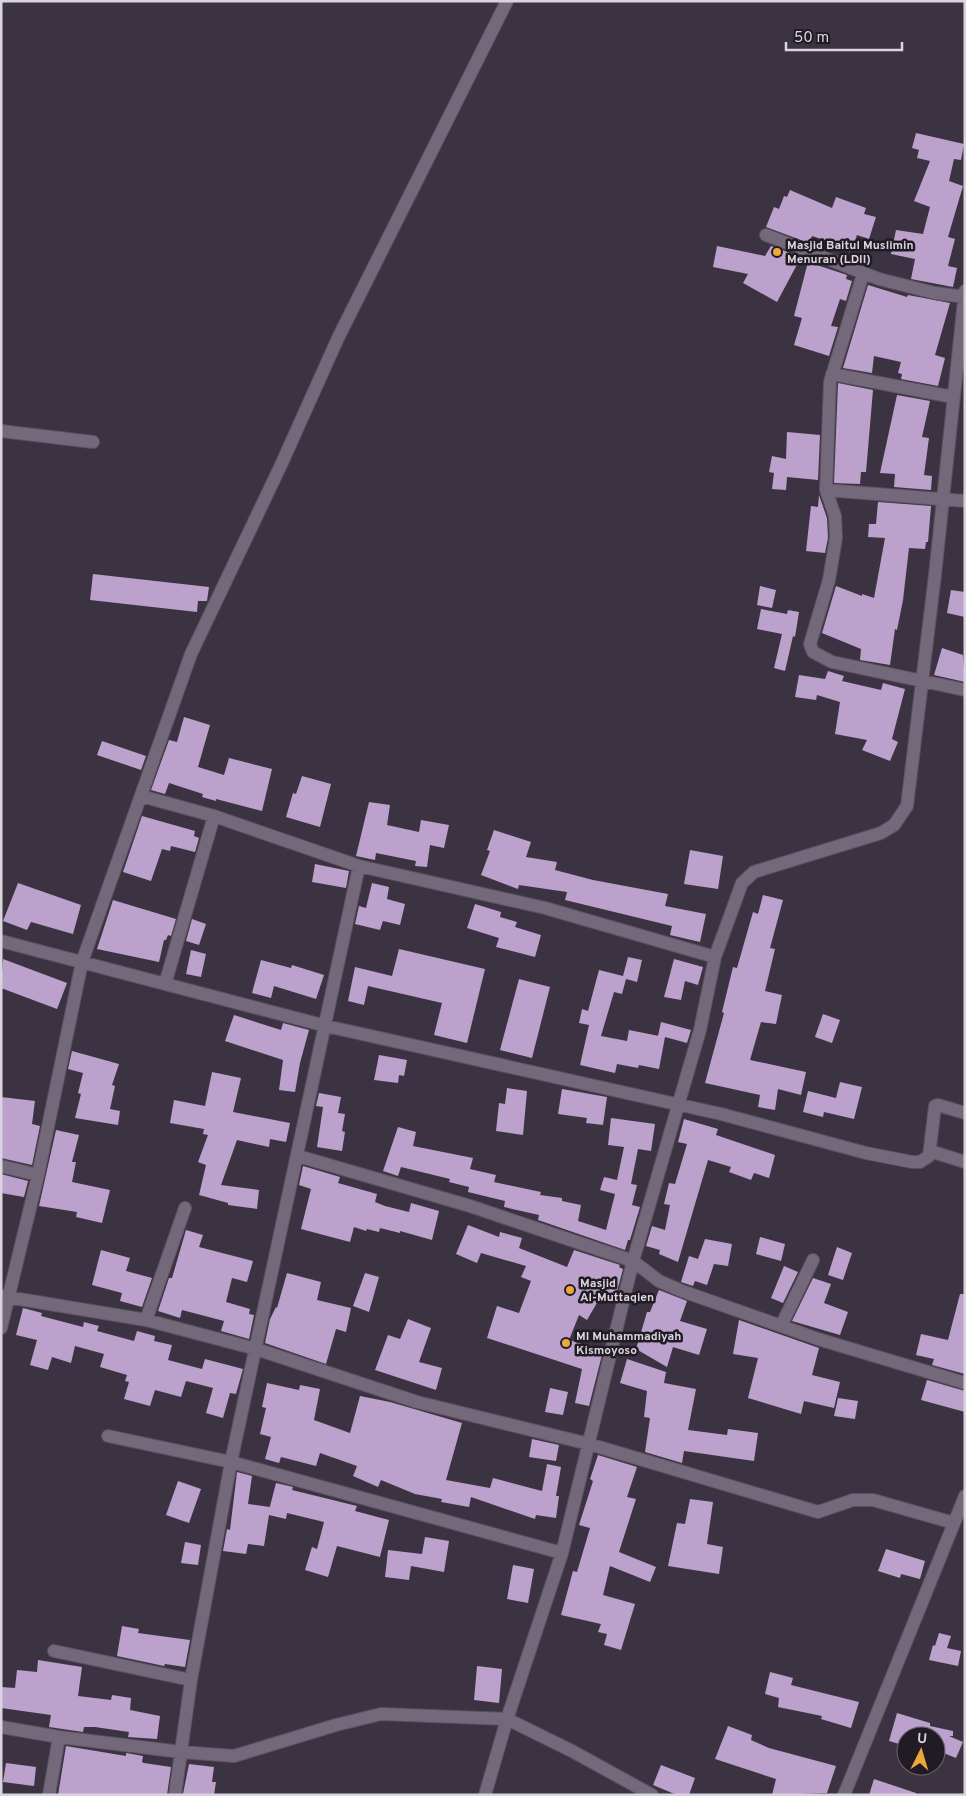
<svg xmlns="http://www.w3.org/2000/svg" width="966" height="1796" font-family="Overpass,sans-serif">
<style>
.building{fill:#bca1cc}
.lines{fill:none;stroke-linecap:round;stroke-linejoin:round}
.minor-casing{stroke:#5a525f;stroke-width:14}
.minor{stroke:#74697a;stroke-width:12}
.poi-dot{fill:#eda83b;stroke:#211c24;stroke-width:2}
.labels{text-anchor:middle;stroke-width:5;stroke-linejoin:round;paint-order:stroke}
.poi-label{font-size:12px;font-weight:bold;fill:#dad4de;stroke:#211c24;text-anchor:start}
</style>
<rect width="100%" height="100%" fill="#3c3342"/>
<path class="building" d="M916,133l48,11 -3,16 -7,-1 -5,22 14,5 -15,51 7,2 -7,27 9,2 -4,19 -42,-8 4,-20 -24,-5 5,-24 27,4 7,-27 -16,-6 16,-40 -13,-3 2,-8 -7,-2z
M790,190l42,18 4,-11 30,11 -2,6 12,3 -7,22 -12,-4 -5,14 -40,-13 -3,7 -43,-16 8,-20 5,2 5,-13 3,1z
M717,246l48,10 6,-10 30,11 -24,45 -34,-19 5,-9 -35,-7z
M808,262l39,13 -1,4 6,2 -6,20 -6,-2 -9,27 7,1 -9,29 -35,-11 8,-27 -8,-2z
M868,285l39,12 1,-2 42,8 -15,52 10,3 -7,28 -37,-7 1,-5 -4,-1 3,-11 -27,-6 -2,17 -29,-5z
M838,383l35,7 -7,82h-5l-1,12 -26,-1z
M897,395l33,6 -8,36 7,1 -5,37 8,1 -1,14 -37,-3 1,-13 -15,-1z
M787,432l33,3 -2,45 -31,-3 -1,13 -14,-1 2,-16 -5,-1 3,-16 14,3z
M819,495l8,23 1,20 -3,15 -19,-2 5,-45 7,1z
M878,502l53,4 -3,36h-2l-1,7 -16,-1 -6,52 -6,30 -2,-1 -5,36 -30,-5 1,-11 -39,-16 14,-47 26,10v-2l12,4 11,-60 -17,-1 1,-13h7z
M93,574l116,13 -2,14h-9l-1,11 -107,-12z
M760,586l16,4 -4,18 -15,-3z
M951,590l14,2v25l-18,-4z
M761,609l26,5 1,-4 11,2 -4,25 -2,-1 -8,35 -11,-3 8,-34 -25,-5z
M942,648l21,7 2,27 -31,-7z
M828,671l16,5 -2,5 39,9 2,-7 22,6 -13,50 6,3 -8,19 -28,-11 5,-10 -32,-6 5,-32 -23,-7 -1,5 -21,-3 4,-22 26,4z
M184,717l26,8 -12,42 26,8 5,-17 43,11 -10,42 -46,-12v2l-14,-4 1,-3 -34,-11 -4,11 -14,-4 18,-50 8,2z
M102,741l44,15 -5,14 -44,-15z
M302,776l29,8 -11,43 -34,-10 7,-24 3,1z
M369,802l21,3 -3,20 32,7 2,-12 28,5 -5,23 -14,-3 -3,22 -12,-1 1,-5 -40,-8 -1,7 -19,-4z
M142,816l53,15 -1,5 5,2 -4,14 -24,-6 -1,5 -8,-2 -11,32 -28,-9z
M494,830l37,12 -5,15 31,5 -2,8 38,10 75,14 -3,12 41,8 -6,28 -30,-7 2,-9 -107,-26 2,-8 -48,-7 -1,4 -37,-14 9,-24 -3,-1z
M690,850l33,6 -5,33 -34,-5z
M315,864l34,7 -3,17 -34,-6z
M18,883l63,22 -8,29 -42,-12 -4,8 -24,-9z
M372,883l17,4 -2,12 18,5 -5,21 -17,-4 -3,9 -25,-6 4,-18 7,2z
M763,895l20,5 -13,48 5,1 -10,42 17,4 -6,29 -15,-2 -11,38 56,12 -5,23 -23,-6 -3,21 -17,-3 2,-12 -55,-12 19,-70 -2,-1 11,-45 4,1 16,-56 5,2z
M113,900l63,19 -5,17 -3,-1 -2,5h-2l-5,22 -62,-13z
M475,904l26,8 -1,5 17,5 -2,5 26,8 -6,22 -39,-10 3,-9 -32,-10z
M192,919l14,5 -7,21 -13,-4z
M399,949l86,20 -18,74 -33,-8 8,-32 -74,-17 -4,19 -16,-4 7,-34 37,9z
M191,950l15,4 -5,23 -15,-3z
M628,957l14,3 -5,22 -11,-3 -4,15 -8,-2 -13,44 26,5 2,-11 35,7 -6,-1 3,-14 30,8 -4,13 -22,-6 -6,32 -20,-4 -1,3 -21,-4 -2,9 -35,-8 9,-40 -10,-2 3,-14 6,2 11,-41 24,6z
M3,959l64,24 -10,26 -56,-21z
M674,959l29,8 -5,18 -13,-4 -4,19 -17,-3z
M261,960l30,8 1,-3 32,10 -8,24 -42,-13 -3,12 -19,-5z
M519,979l31,8 -18,71 -32,-8z
M823,1014l17,6 -8,23 -17,-6z
M234,1015l47,15 2,-7 26,7 -9,33 -5,29 -16,-2 4,-30 -58,-19z
M72,1051l47,13 -7,21 3,1 -5,23 10,2 -2,14 -43,-7 6,-24 -3,-1 5,-20 -15,-4z
M379,1055l28,5 -3,16 -5,-1 -1,8 -24,-3z
M212,1072l29,6 -8,34 57,11 -4,19 -16,-3 -1,8 -32,-7 -16,45 38,5 -2,19 -29,-4v-2l-29,-8 7,-30 -8,-3 10,-27 -5,-1 1,-5 -34,-6 4,-23 31,6z
M840,1082l22,5 -8,32 -30,-7 -1,5 -20,-5 5,-21 28,7z
M507,1088l20,3 -4,44 -27,-4 3,-28 6,1z
M562,1089l45,8 -4,28 -17,-2 1,-5 -29,-4z
M319,1093l22,4 -3,16 7,1 -3,17 3,1 -3,19 -25,-4 6,-40 -7,-1z
M1,1097l34,4 -3,23 8,2 -8,39 -31,-7z
M611,1118l44,6 -4,27 -13,-2 -7,35 6,1 -5,20 8,2 -10,33h-2l-3,10 -87,-30 1,-5 -35,-8 1,-6 -37,-9 1,-5 -20,-5 1,-3 -49,-12 -3,9 -15,-5 15,-44 18,5 -3,14 60,12 -3,11 26,6 -2,7 47,10 -1,3 22,3v3l19,4 -3,16 28,9 9,-36 -15,-4 4,-13 13,3 7,-33 -16,-2z
M684,1119l34,10 -2,6 59,20 -6,23 -15,-5 -3,7 -22,-8 2,-5 -23,-7 -30,102 -19,-8 1,-4 -14,-4 6,-20 13,4 5,-25 -6,-1 5,-21 6,1 12,-40 -9,-2z
M56,1130l23,5 -7,27h4l-4,20 38,8 -8,33 -26,-6 1,-5 -38,-6z
M303,1166l37,11 -2,6 39,11 -2,8 10,4 24,6 2,-9 28,8 -7,29 -32,-9v2l-20,-5 -1,4 -12,-3 -1,2 -12,-4 -4,15 -49,-13 10,-40 -12,-4z
M1,1174l27,7 -4,16 -23,-4z
M468,1225l31,12 1,-5 22,6 -3,10 48,19 7,-17 46,15 -1,2 4,2 -8,30 -13,-5 -15,26 -8,-5 -10,25 34,11 -14,55 -14,-3 7,-34 -95,-31 10,-32 22,7 12,-32 -10,-4 5,-11 -45,-13 -4,10 -21,-9z
M186,1230l17,5 -4,12 54,14 -6,21 -15,-4 -6,24 24,7 -1,5 5,1 -5,24 -28,-8 3,-10 -42,-11 -2,8 -22,-7 11,-33h3z
M760,1237l25,7 -4,17 -25,-7z
M705,1239l27,5 -4,22 -14,-2 -7,21 -12,-4 -2,5 -12,-4 8,-26 9,3z
M837,1247l15,6 -9,27 -15,-5z
M101,1250l29,8 -4,13 26,7 -10,29 -22,-6 2,-8 -30,-8z
M784,1266l14,6 -15,31 -12,-5z
M287,1273l34,9 -4,18 34,8 -5,24 -10,-3 -10,35 -61,-21 5,-24 6,-12 1,1z
M365,1273l14,4 -10,35 -16,-6z
M813,1278l18,6 -7,19 24,9 -8,23 -48,-14z
M659,1290l28,11 -7,20 27,8 -8,26 -26,-8 -6,20 -31,-18 11,-37h3z
M960,1294h5v80l-33,-9 2,-6 -18,-4 5,-21 27,6z
M23,1308l19,5 -1,3 42,11 1,-5 15,4 -2,5 37,10 3,-10 18,5 -1,5 18,4 -4,15 34,9 3,-10 38,10 -7,25 -6,-1 -7,25 -17,-5 7,-25 -27,-7 -5,16 -26,-7 -5,16 -26,-7 5,-17 -4,-1 2,-6 -27,-8 4,-13 -29,-8 -4,17 -19,-6 -4,13 -18,-5 7,-25 -21,-5z
M408,1319l23,9 -12,34 23,6 -6,22 -61,-20 13,-35 12,4z
M739,1320l80,28 -7,27 28,7 -6,26 -30,-7 -3,13 -53,-16 10,-40 -25,-4z
M627,1359l39,13 -2,11 32,6 -8,41 39,5 1,-6 30,4 -4,28 -70,-10 -2,12 -37,-11 5,-34 -6,-1 3,-26 -27,-8z
M927,1380l38,11v21l-44,-12z
M267,1383l32,7 1,-5 20,4 -6,31 36,13 10,-37 30,6 72,21 -16,57 44,8 3,-10 49,13 5,-27 14,3 -5,29h3l-3,22 -20,-3 -1,4 -64,-22 -2,10 -28,-5 1,-3 -27,-5 -34,-14 -3,7 -25,-11 4,-10 -37,-13 -4,13 -35,-9 -2,6 -14,-4 6,-22 -11,-3 6,-26 -4,-1z
M550,1388l18,4 -5,23 -18,-3z
M838,1398l20,3 -3,18 -21,-3z
M532,1439l27,6 -3,16 -27,-4z
M598,1455l39,12 -10,30 9,2 -17,53 37,15 -6,15 -40,-16 -7,29 32,9 -14,46 -17,-5 3,-11 -9,-2 3,-8 -40,-9 12,-44 4,1 13,-44 -11,-3 14,-44 -3,-2z
M237,1472l15,4 -4,28 22,3 -1,3 7,-27 17,4 -1,3 65,16 -2,5 34,9 -9,37 -43,-11 -9,31 -23,-7 7,-23 5,2 7,-27 -37,-9 -1,6 -17,-4 -5,31 -16,-2 -2,10 -23,-3 4,-22 3,1z
M178,1481l23,8 -12,34 -23,-8z
M690,1499l23,3 -6,42 16,3 -4,27 -51,-8 9,-43 8,1z
M425,1537l24,4 -5,31 -33,-6 -2,14 -24,-3 3,-27 34,4z
M185,1542l16,3 -3,20 -17,-2z
M886,1549l39,12 -5,18 -19,-5 -1,4 -22,-7z
M513,1565l21,4 -6,34 -21,-4z
M122,1626l17,3 -1,4 52,7 -5,27 -20,-3 -1,2 -47,-10z
M939,1633l12,3 -4,12 14,3 -3,15 -29,-6 4,-15 2,1z
M38,1660l44,7 -4,29 33,4 1,-5 19,3 -1,12 30,6 -3,23 -29,-2 1,-5 -34,-5h-11l-1,5 -34,-5 2,-12 -50,-7v-21l14,1 2,-18 20,2z
M477,1666l25,3 -3,34 -25,-3z
M770,1672l23,6 -2,7 68,17 -8,26 -30,-9 1,-3 -44,-9 1,-9 -14,-4z
M897,1713l33,10v3l23,5v5h-4l14,6 -7,16 -20,-8v-14h-30v10l-17,-5z
M728,1726l24,9 -1,5 18,8 67,18 -9,27 -55,2 4,-16 -61,-20z
M66,1746l60,10v-3l17,3 -1,6 2,1 27,4 -4,28h-109z
M6,1763l30,4 -2,19 -31,-4z
M189,1764l25,3 -2,15h4l-2,13 -31,-1z
M661,1765l34,13 -6,17h-12l-24,-10z
M874,1779l42,14v2h-47z"/>
<g class="lines">
<g class="minor-casing">
<path id="minor" d="M766,235l113,44 56,14 30,4
M863,274l-33,108 -4,108 9,26 1,22 -7,42 -19,64 3,8 19,10 133,28
M832,374l121,23
M1,431l92,11
M826,490l139,11
M141,796l73,20 145,50 186,42 170,49
M1,941l325,85 395,88 145,39 46,9h8l9,-6 6,-50 3,-1 27,8
M165,984l49,-168
M930,1151l35,11
M298,1156l172,50 163,55 26,20 23,10 136,48 147,44
M1,1166l37,9
M1,1296l145,24 110,29 161,53 172,42 229,68 35,-12h20l81,23
M146,1320l39,-112
M781,1326l32,-66
M1,1328l37,-153 44,-213 109,-308 90,-189 57,-127 169,-337
M108,1436l123,26 331,91
M54,1651l137,29
M1,1727l58,10 122,15 53,4 102,-31 45,-11 126,5 -22,76
M49,1795l10,-58
M175,1795l16,-115 40,-218 128,-596
M652,1795l-80,-44 -65,-32 55,-166 71,-292 67,-231 15,-73 27,-74 12,-11 127,-39 13,-8 13,-19 28,-231 30,-284
M844,1795l121,-299"/>
</g>
<use href="#minor" class="minor"/>
</g>
<g class="poi-dot">
<circle cx="777" cy="252" r="5"/>
<circle cx="570" cy="1290" r="5"/>
<circle cx="566" cy="1343" r="5"/>
</g>
<g class="labels">
<g class="poi-label">
<text x="787" y="249">Masjid Baitul Muslimin<tspan x="787" dy="14">Menuran (LDII)</tspan></text>
<text x="580" y="1287">Masjid<tspan x="580" dy="14">Al-Muttaqien</tspan></text>
<text x="576" y="1340">MI Muhammadiyah<tspan x="576" dy="14">Kismoyoso</tspan></text>
</g>
</g>
<rect width="966" height="1796" fill="none" stroke="#dad4de" stroke-width="5"/>
<g transform="translate(921 1751) rotate(5)"><circle r="24" fill="#211c24" stroke="#6b666e"/>
<path d="M0-4L9 19L0 12L-9 19Z" fill="#eda83b"/>
<text y="-8" font-size="14" font-weight="bold" text-anchor="middle" fill="#dad4de">U</text>
</g>
<path d="M786 42v8h116v-8" fill="none" stroke="#dad4de" stroke-width="2.5"/>
<text x="794" y="42" font-size="15" fill="#dad4de" stroke="#211c24" stroke-width="4" paint-order="stroke">50 m</text>
</svg>
